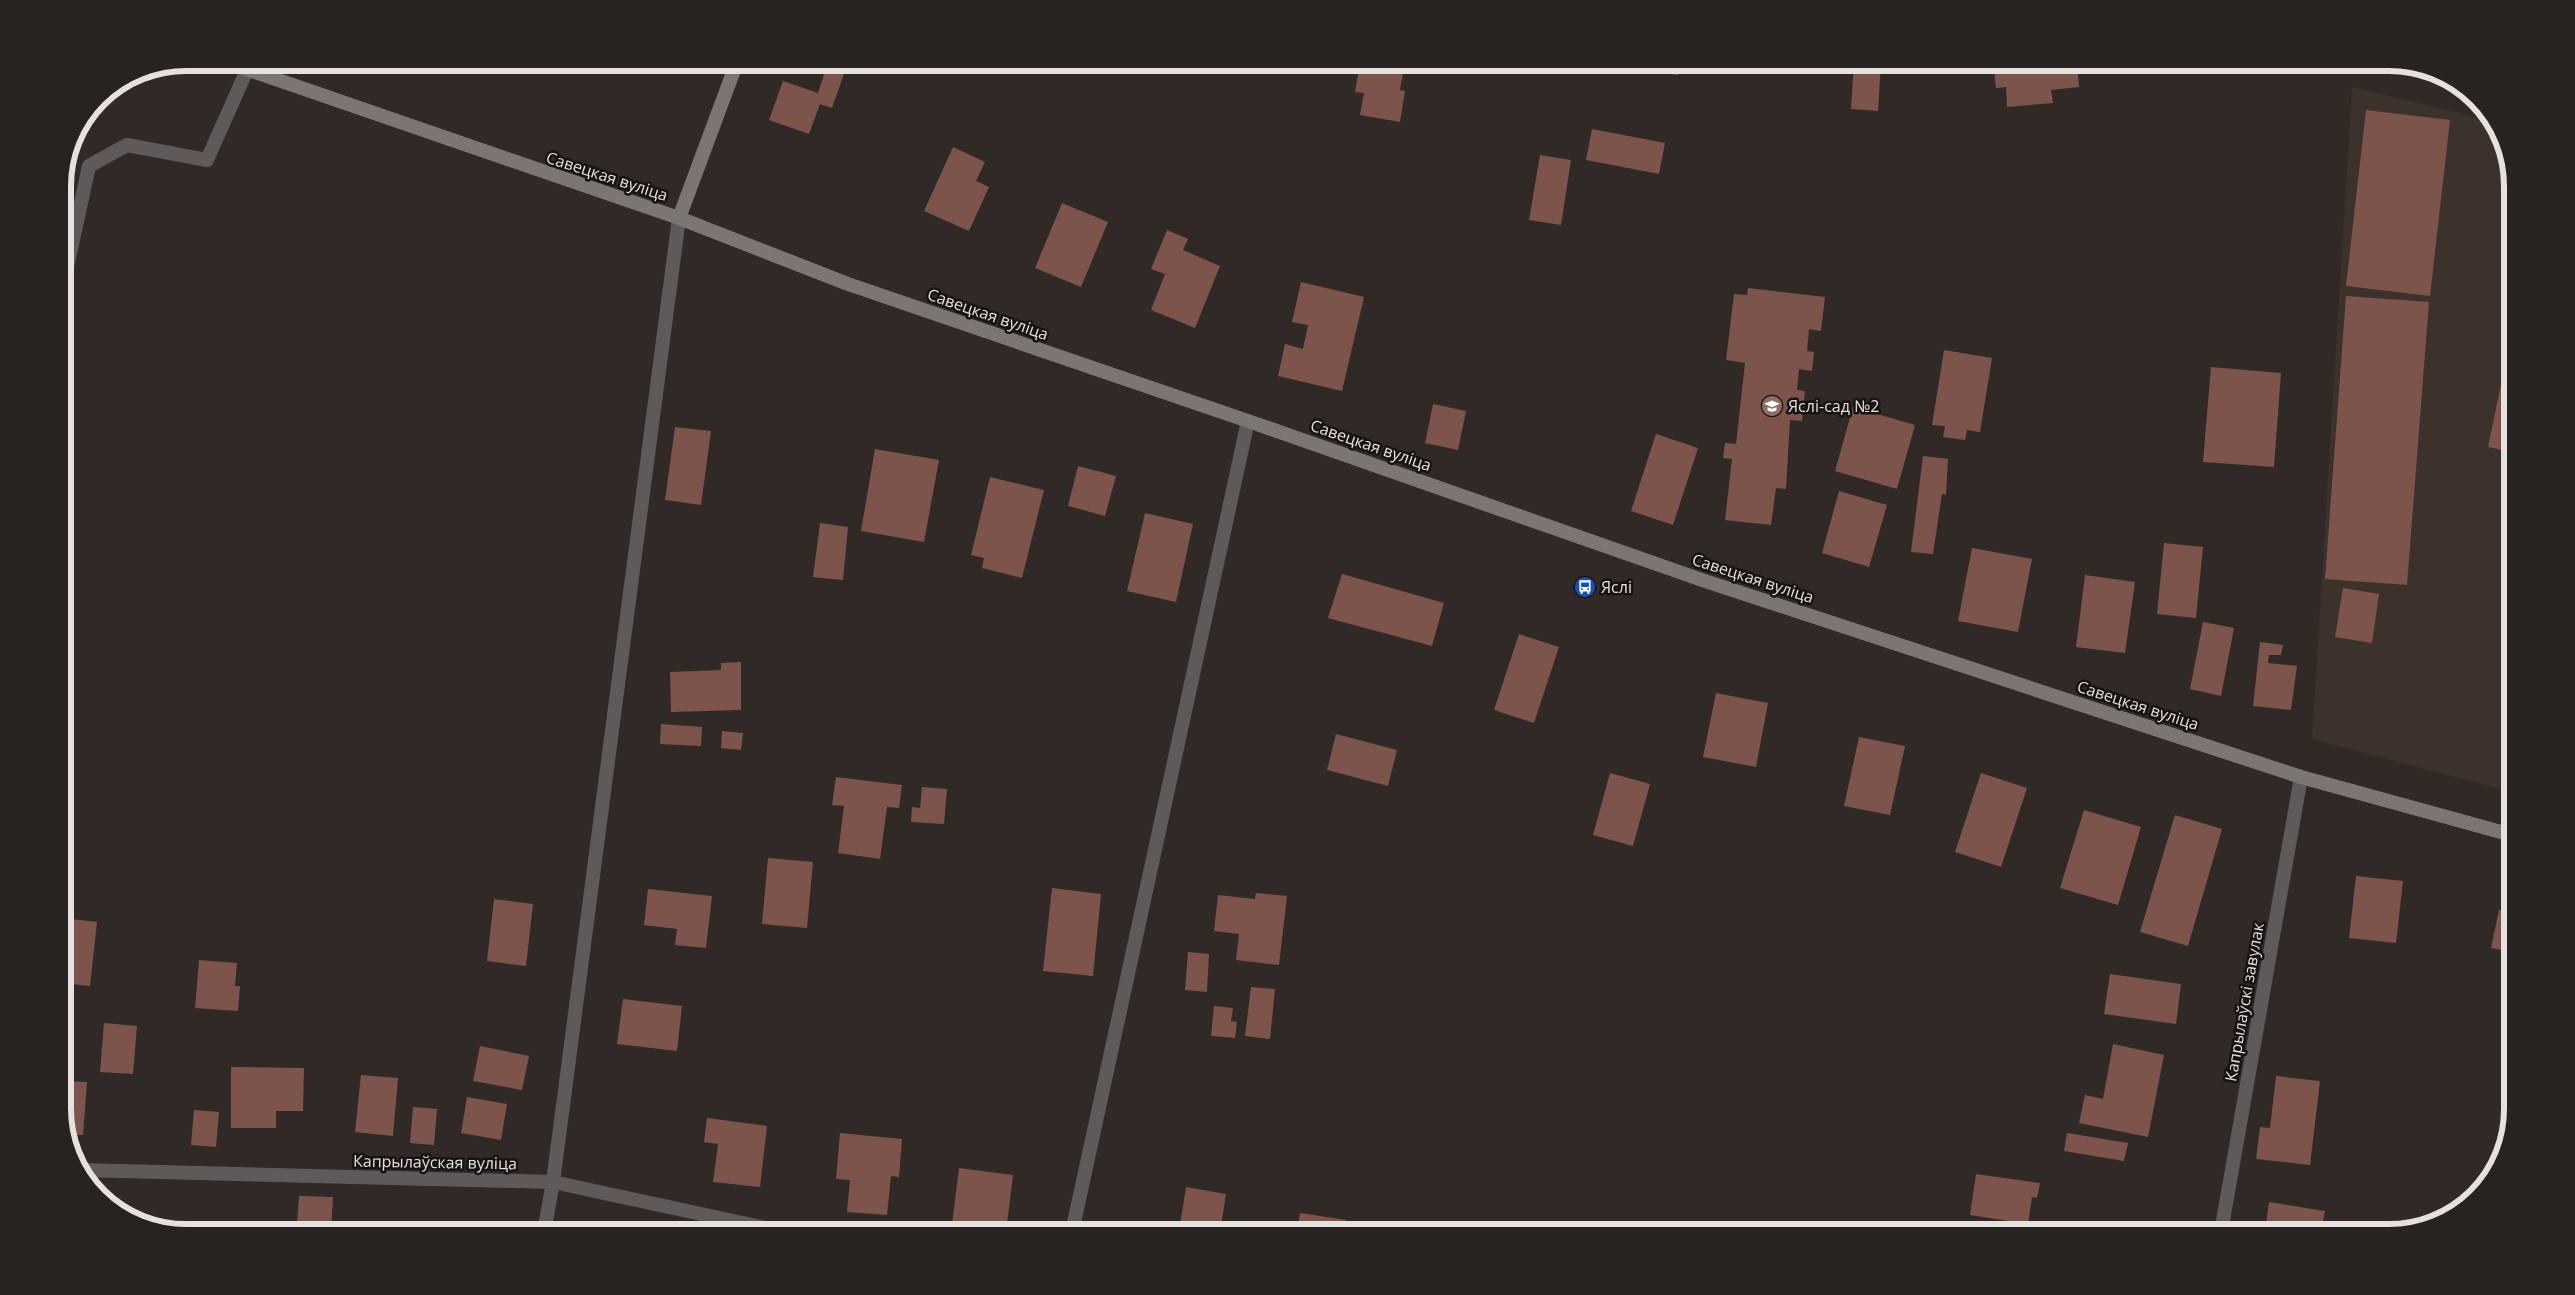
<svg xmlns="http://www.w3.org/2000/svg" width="2575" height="1295" font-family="'Open Sans',sans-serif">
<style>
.built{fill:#3d312b}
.building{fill:#7d544c}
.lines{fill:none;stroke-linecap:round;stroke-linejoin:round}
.service{stroke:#5e5a5a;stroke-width:14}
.minor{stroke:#5e5a5a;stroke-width:14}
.secondary{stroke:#7b7574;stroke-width:14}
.labels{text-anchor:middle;stroke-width:5;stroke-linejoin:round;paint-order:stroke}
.street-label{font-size:16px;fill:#e6e1df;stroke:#161311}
.poi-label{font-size:16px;fill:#e6e1df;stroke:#161311;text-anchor:start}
.rim{fill:none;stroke:#e6e1df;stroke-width:6}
</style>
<rect width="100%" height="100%" fill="#302926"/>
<path class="built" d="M2352,87l141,34 19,58v613l-200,-53z"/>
<path class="building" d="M828,62l19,3 -15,43 -12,-4 -11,30 -40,-14 14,-39 35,12z
M1360,62h45l-5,28 5,1 -5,31 -40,-7 4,-22 -9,-1z
M1491,62h55l-1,8 -54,-5z
M1607,62h72l-1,13 -71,-9z
M1854,62h27l-3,49 -27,-2z
M1922,62h28v2l-28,3z
M1993,62h84l2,25 -28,3 2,13 -46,4 -1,-20 -10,1z
M2366,110l84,10 -20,176 -84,-10z
M1592,129l73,14 -6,31 -73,-14z
M953,147l32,15 -9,19 13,6 -20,44 -45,-20z
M1540,155l31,5 -10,65 -32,-5z
M1062,203l46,19 -27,65 -46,-19z
M1167,230l21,9 -5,11 37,16 -25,62 -44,-18 14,-36 -14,-5z
M1301,282l63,15 -22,94 -64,-15 7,-32 18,5 5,-24 -16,-3z
M1748,288l77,9 -4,34 -12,-2 -2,22 7,1 -2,19 -13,-2 -2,21 8,1 -3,30 -12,-1 -4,69 -10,-1 -5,37 -46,-5 7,-61 -9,-1 2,-15 11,1 9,-81 -19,-3 8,-66 13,1z
M2346,296l83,6 -22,283 -82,-6z
M1944,350l48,8 -12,74 -13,-2 -2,10 -22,-3 2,-11 -13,-1z
M2211,367l70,6 -7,94 -71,-5z
M2504,370l8,1v81l-24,-5z
M1433,404l33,7 -8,39 -33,-7z
M1853,407l62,18 -18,64 -62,-18z
M675,427l36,4 -10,74 -36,-5z
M1656,434l42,14 -25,77 -42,-14z
M875,449l64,11 -15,82 -63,-11z
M1923,456l25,3 -2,36 -4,-1 -9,60 -22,-2z
M1078,466l38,10 -11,40 -37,-10z
M990,477l54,13 -22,88 -40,-10 2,-10 -13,-3z
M1839,491l48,14 -18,62 -47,-14z
M1145,513l48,11 -17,78 -49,-11z
M820,523l28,4 -5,53 -30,-3z
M2164,543l39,4 -7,71 -39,-4z
M1972,548l60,11 -14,73 -60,-11z
M1342,574l102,29 -12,43 -104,-28z
M2085,575l50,7 -10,71 -49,-6z
M2343,588l36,6 -7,49 -37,-6z
M2203,622l31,6 -13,68 -31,-7z
M1519,634l40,13 -25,76 -40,-13z
M2260,642l23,3 -2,10h-12l-1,8 29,3 -6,44 -38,-4z
M741,662v48l-70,2 -1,-40 51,-2v-7z
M1716,693l52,10 -12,64 -53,-10z
M661,724l41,3 -1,19 -41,-2z
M722,731l21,2 -2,17 -20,-2z
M1336,734l61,16 -9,36 -61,-16z
M1859,737l46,9 -15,69 -46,-9z
M1610,773l40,11 -17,62 -40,-11z
M1981,773l46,15 -26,79 -46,-15z
M836,777l66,8 -3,23 -12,-1 -7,52 -42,-6 6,-47 -12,-1z
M922,787l25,2 -3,35 -33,-2 1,-15 8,1z
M2084,810l57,17 -23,78 -58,-17z
M2175,815l47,14 -34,117 -48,-14z
M768,858l45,4 -6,66 -45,-4z
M2356,876l47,5 -7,62 -47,-5z
M1052,888l49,6 -8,82 -50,-5z
M648,889l64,7 -6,52 -31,-3 2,-16 -33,-4z
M1256,893l31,3 -8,69 -43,-5 3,-26 -25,-3 4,-36 37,4z
M494,899l39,5 -7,62 -39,-5z
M2499,910l13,3v39l-21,-4z
M63,918l34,4 -7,64 -27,-3z
M1188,952l21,2 -2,38 -22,-2z
M199,960l38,3 -2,23h5l-2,25 -43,-3z
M2110,974l71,10 -5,40 -72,-10z
M1251,987l24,2 -5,50 -25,-3z
M623,999l59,7 -5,45 -60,-7z
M1214,1006l19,2 -2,13 6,1 -2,16 -24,-2z
M104,1023l33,3 -4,48 -33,-2z
M2113,1044l51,11 -16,82 -69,-14 6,-28 18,4z
M480,1046l49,10 -7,34 -49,-9z
M231,1067l73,1 -1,43h-27v17h-45z
M361,1075l37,3 -5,58 -38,-4z
M2276,1076l44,5 -10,84 -54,-6 4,-32 10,1z
M65,1081l22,1 -4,53h-14l-6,-18z
M467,1097l40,7 -6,36 -40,-7z
M413,1107l24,2 -3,36 -24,-2z
M194,1110l25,2 -3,35 -25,-2z
M707,1118l60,8 -7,61 -47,-5 5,-38 -14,-2z
M840,1133l62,6 -3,38 -8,-1 -4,39 -40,-3 3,-32 -14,-1z
M2067,1133l61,10 -4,18 -60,-10z
M959,1168l54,7 -7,57h-55z
M1976,1174l64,9 -3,15 -5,-1 -4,27 -58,-9z
M1186,1187l40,7 -6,38h-41z
M299,1196l34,1 -2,35h-46v-9l12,1z
M2269,1202l56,9 -4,21h-56z
M1300,1213l46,7 -2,12h-47z
M389,1226l40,5v1h-41z"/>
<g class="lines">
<path class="service" d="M1072,1232l176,-811"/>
<path class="minor" d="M63,286l26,-120 38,-21 80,15 40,-90
M81,1170l472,12 231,50
M544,1232l9,-50 126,-964
M2221,1232l80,-455"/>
<path class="secondary" d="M226,62l453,156 169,66 400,137 457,160 596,196 211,58
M679,218l58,-156"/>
</g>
<defs>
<g id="school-disc" transform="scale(1.125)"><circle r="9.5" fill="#8d6e63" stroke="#161311"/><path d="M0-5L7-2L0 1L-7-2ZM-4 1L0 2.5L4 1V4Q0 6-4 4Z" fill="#fff"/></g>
<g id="bus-disc" transform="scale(1.125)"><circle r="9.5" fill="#1a4fb4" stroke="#161311"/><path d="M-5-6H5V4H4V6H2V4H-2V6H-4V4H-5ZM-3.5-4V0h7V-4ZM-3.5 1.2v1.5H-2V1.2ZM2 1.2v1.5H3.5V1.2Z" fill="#fff"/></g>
</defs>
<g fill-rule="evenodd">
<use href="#school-disc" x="1772" y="406"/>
<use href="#bus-disc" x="1585" y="587"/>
</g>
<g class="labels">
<g class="street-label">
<text transform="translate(607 176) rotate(18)" y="6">Савецкая вуліца</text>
<text transform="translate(988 314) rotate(19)" y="6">Савецкая вуліца</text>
<text transform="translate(1371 445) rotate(19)" y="6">Савецкая вуліца</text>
<text transform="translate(1753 578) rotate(18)" y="6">Савецкая вуліца</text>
<text transform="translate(2138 705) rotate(18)" y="6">Савецкая вуліца</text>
<text transform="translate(2244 1002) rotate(-80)" y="6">Капрылаўскі завулак</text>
<text transform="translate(435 1162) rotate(1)" y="6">Капрылаўская вуліца</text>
</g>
<g class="poi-label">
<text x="1788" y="412">Яслі-сад №2</text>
<text x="1601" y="593">Яслі</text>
</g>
</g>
<path d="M0 0H2575V1295H0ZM186 71H2389A115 115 0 0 1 2504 186V1109A115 115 0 0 1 2389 1224H186A115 115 0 0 1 71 1109V186A115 115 0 0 1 186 71Z" fill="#272321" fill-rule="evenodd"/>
<path class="rim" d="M186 71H2389A115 115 0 0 1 2504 186V1109A115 115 0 0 1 2389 1224H186A115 115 0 0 1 71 1109V186A115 115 0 0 1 186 71Z"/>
</svg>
